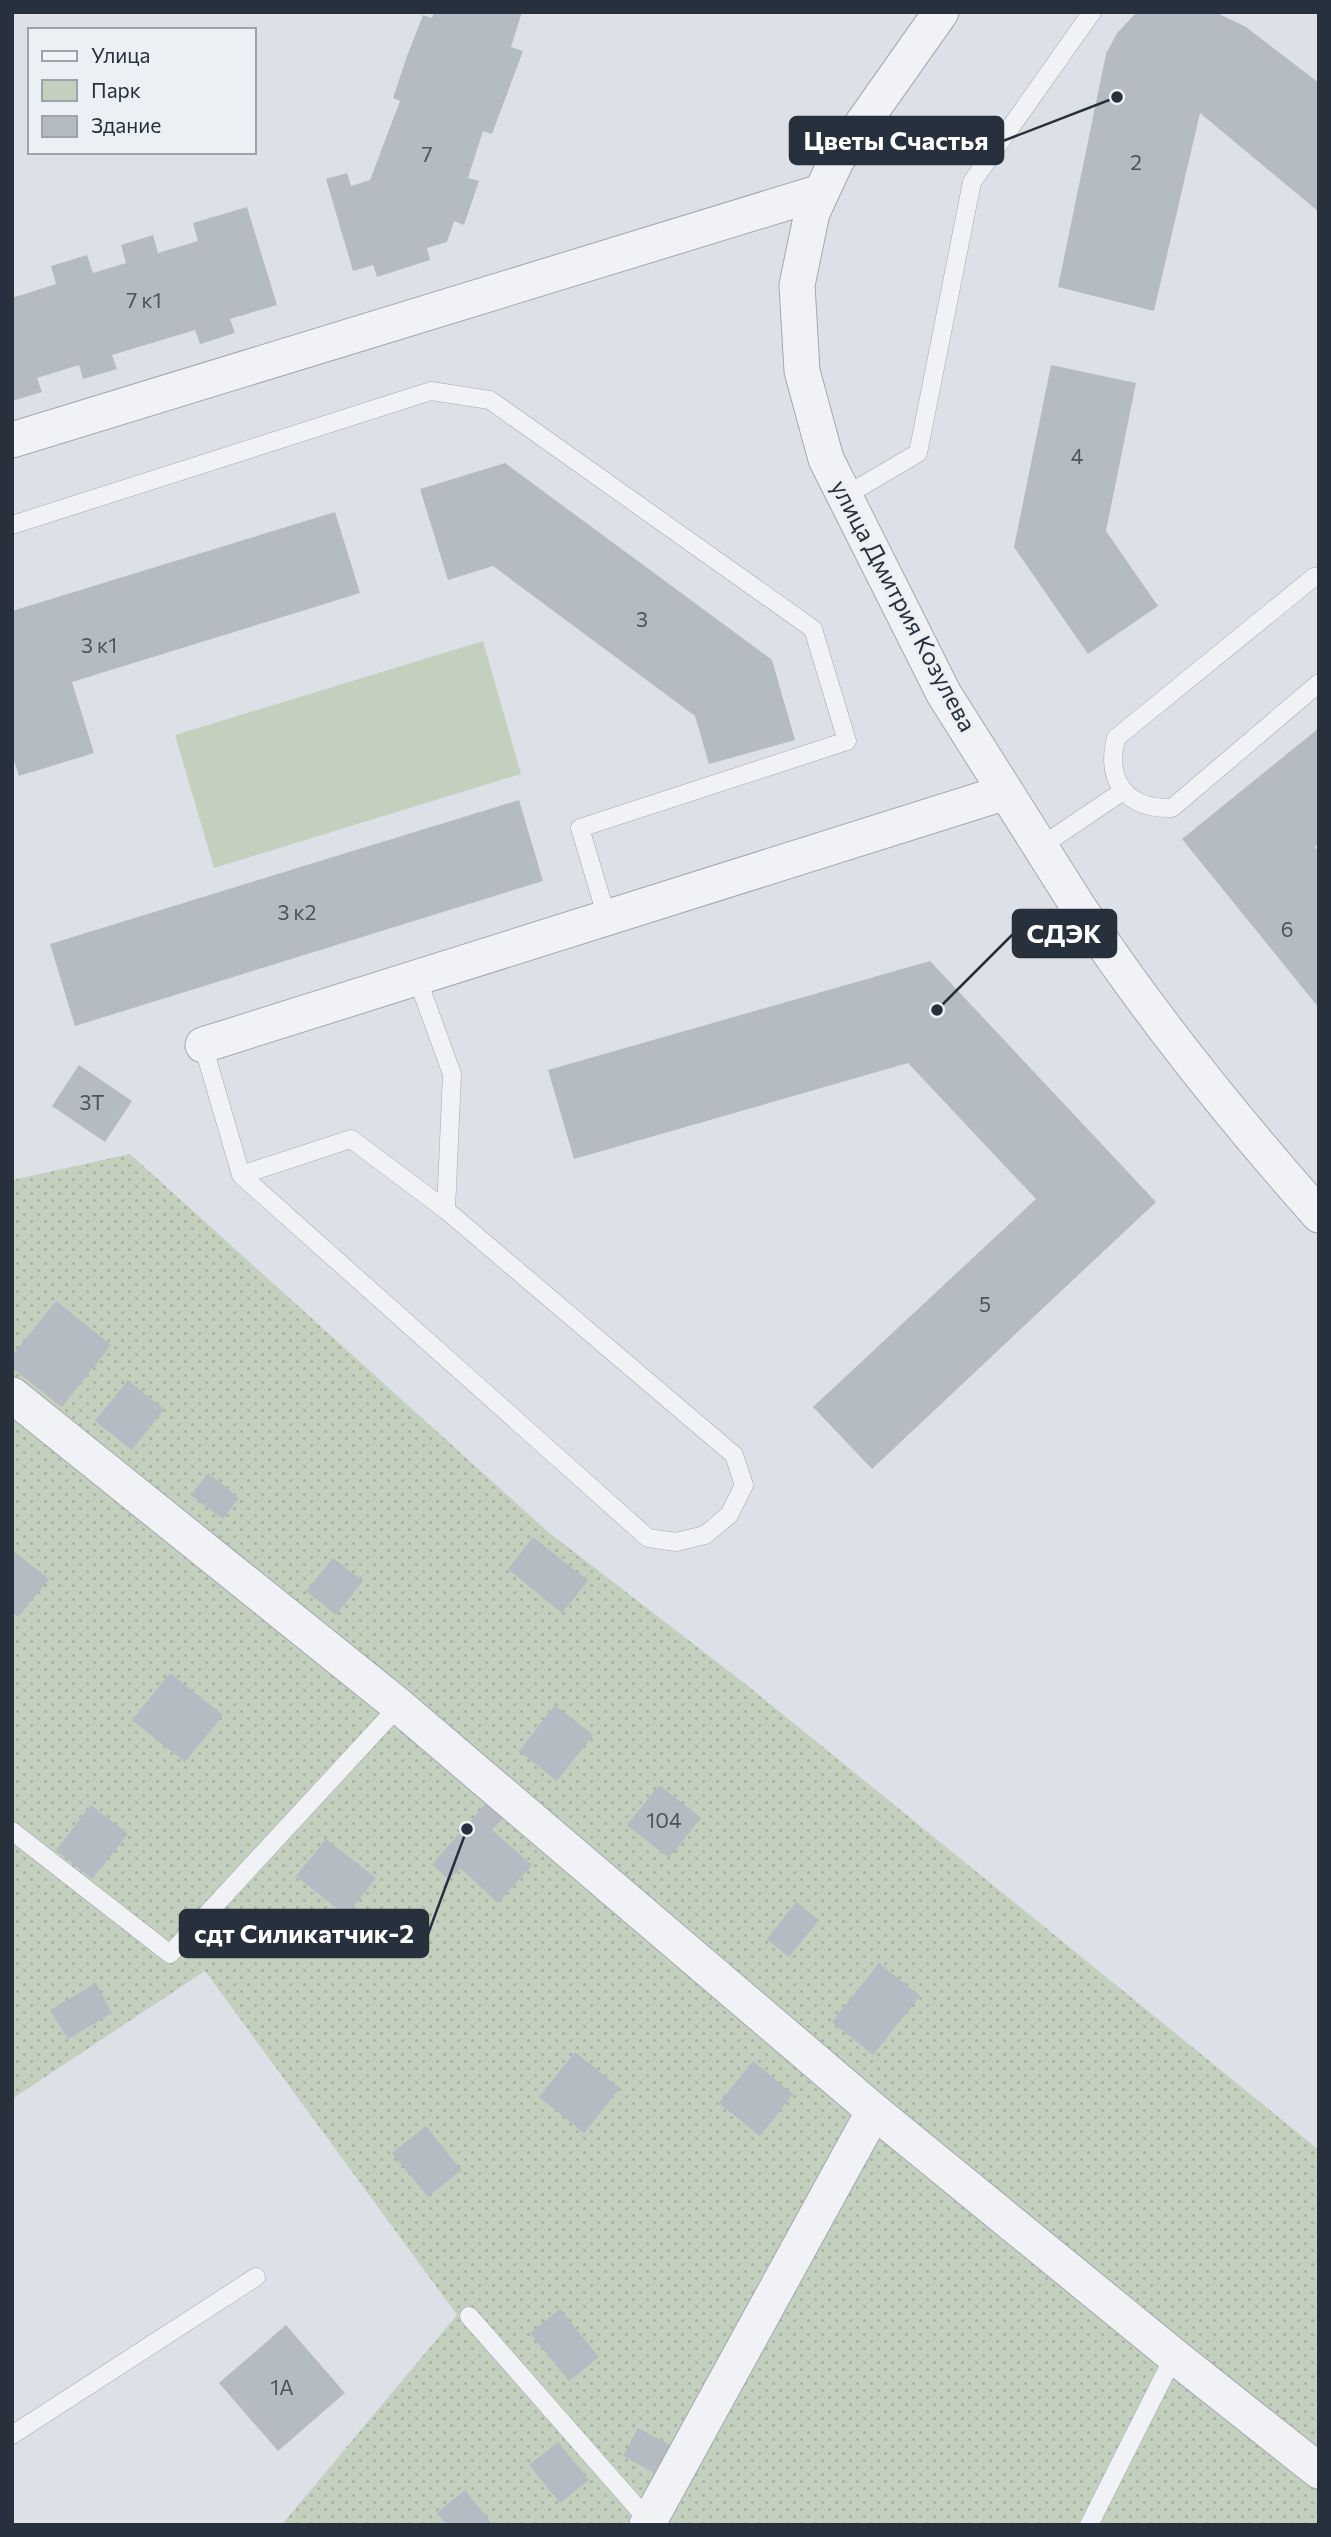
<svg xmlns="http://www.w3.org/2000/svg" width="1331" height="2537" font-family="Commissioner,sans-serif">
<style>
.green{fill:#c4d0be}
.garden{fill:url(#garden-dots)}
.building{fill:#b4bbc3}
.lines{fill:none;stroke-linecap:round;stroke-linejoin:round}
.lane-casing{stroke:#a3a8b1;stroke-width:19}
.street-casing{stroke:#a3a8b1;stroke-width:37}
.lane{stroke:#f0f2f5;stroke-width:18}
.street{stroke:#f0f2f5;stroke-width:35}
.labels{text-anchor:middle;stroke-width:6;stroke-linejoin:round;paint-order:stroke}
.number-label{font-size:21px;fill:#4a535e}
.street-label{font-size:24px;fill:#27303d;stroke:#ecf0f4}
.leader{fill:none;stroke:#27303d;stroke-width:2.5}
.callout-dot{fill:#27303d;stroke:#ecf0f4;stroke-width:2.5}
.callout{fill:#27303d;stroke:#27303d;stroke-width:2.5}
.callout-label{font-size:26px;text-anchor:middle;font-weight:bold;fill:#fff}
</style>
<defs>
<pattern id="garden-dots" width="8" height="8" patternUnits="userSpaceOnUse" patternTransform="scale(1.75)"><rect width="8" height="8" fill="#c4d0be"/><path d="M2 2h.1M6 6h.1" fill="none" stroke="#a8b3a4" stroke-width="1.8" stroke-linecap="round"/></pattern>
</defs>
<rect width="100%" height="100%" fill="#dde1e7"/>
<path class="green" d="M483,641l38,133 -307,94 -39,-133z"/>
<path class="garden" d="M130,1154l417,377 201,155 571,464v375h-1033l-2,-3 173,-207 -252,-344 -193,128v-919z"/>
<path class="building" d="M434,12h88l-11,35 12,4 -31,83 -9,-3 -15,47 11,3 -15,44 -10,-4 -7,21 -20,6 3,12 -53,17 -4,-12 -20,6 -27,-92 21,-6 4,13 19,-6 30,-79 -7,-3 14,-42 16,-41 9,3z
M1137,12h78l31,15 73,56v129l-119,-99 -46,198 -96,-24 48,-233 11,-21z
M247,207l30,98 -47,14 5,14 -35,11 -5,-14 -83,25 5,14 -34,10 -4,-14 -42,13 5,14 -30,9v-103l44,-14 -5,-18 36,-11 6,18 33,-10 -5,-18 32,-10 5,18 40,-12 -5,-18z
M1051,365l85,18 -30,148 52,75 -70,48 -74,-107z
M505,463l267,197 23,80 -86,24 -14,-48 -202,-150 -45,14 -28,-91z
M335,512l25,81 -288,89 22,71 -75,23 -7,-21v-144z
M1319,728v116l-4,3 4,5v156l-137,-169z
M519,800l24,81 -468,145 -25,-82z
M930,961l226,241 -284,267 -59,-62 223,-208 -128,-136 -334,96 -26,-89z
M79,1065l53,36 -27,41 -53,-36z
M56,1301l55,44 -49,62 -50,-39v-12z
M128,1380l36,29 -32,41 -37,-29z
M208,1473l31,25 -16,21 -32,-24z
M533,1537l55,44 -26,32 -54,-44z
M12,1550l37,29 -31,38 -6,-5z
M333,1558l30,23 -27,34 -30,-24z
M170,1673l53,42 -38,47 -53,-42z
M555,1705l38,30 -36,46 -38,-30z
M659,1785l42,33 -32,40 -42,-33z
M488,1801l17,15 -13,14 40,35 -34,38 -38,-35 -11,12 -17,-16z
M91,1805l37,29 -36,45 -36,-29z
M326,1839l50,39 -30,38 -50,-40z
M796,1902l23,18 -30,37 -22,-18z
M879,1963l41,33 -47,59 -41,-33z
M96,1983l16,30 -44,26 -18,-29z
M575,2052l45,36 -36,45 -45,-36z
M753,2061l40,33 -33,42 -41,-33z
M426,2126l35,44 -33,27 -36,-44z
M560,2309l39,48 -30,24 -39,-48z
M286,2325l59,68 -67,58 -59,-68z
M638,2428l41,22 -15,28 -41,-22z
M558,2442l31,38 -29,23 -31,-38z
M465,2490l28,35h-46l-10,-12z"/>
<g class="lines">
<g class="lane-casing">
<path id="lane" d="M845,496l73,-43 54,-271 120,-170
M12,525l419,-134 59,9 323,229 34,112 -267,87 27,90
M1319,576l-5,1 -198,161c-11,44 11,71 56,70l147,-125
M1040,847l83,-56
M417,978l35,96 -6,136 288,245 10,30 -15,30 -24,20 -29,7 -28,-4 -407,-363 110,-36 95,71
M203,1045l38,130
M12,1831l158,123 229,-248
M469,2316l179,204
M12,2435l244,-158
M1089,2525l85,-169"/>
</g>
<g class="street-casing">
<path id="street" d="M941,12l-105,149 -24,52 -15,72 5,86 24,88 118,235 135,214c72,108 154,210 240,307
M12,440l809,-248
M203,1045l803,-253
M12,1395l387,311 475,405 300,245 145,115
M647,2525l227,-414"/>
</g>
<use href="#lane" class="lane"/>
<use href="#street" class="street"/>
</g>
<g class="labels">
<g class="number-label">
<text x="427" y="162">7</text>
<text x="1136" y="170">2</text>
<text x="144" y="308">7 к1</text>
<text x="1077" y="464">4</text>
<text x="642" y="627">3</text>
<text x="99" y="653">3 к1</text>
<text x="297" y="920">3 к2</text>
<text x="1287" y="937">6</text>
<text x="92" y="1110">3Т</text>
<text x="985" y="1312">5</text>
<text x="664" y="1828">104</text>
<text x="282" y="2395">1А</text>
</g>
<g class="street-label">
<text transform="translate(903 606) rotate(62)" y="8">улица Дмитрия Козулева</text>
</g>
</g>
<path class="leader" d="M1117 97L1003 141M937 1010L1013 934M467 1829L428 1934"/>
<g class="callout-dot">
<circle cx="1117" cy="97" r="7"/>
<circle cx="937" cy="1010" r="7"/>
<circle cx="467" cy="1829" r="7"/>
</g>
<g class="callout">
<rect x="790" y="117" width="213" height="47" rx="7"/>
<rect x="1013" y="910" width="103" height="47" rx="7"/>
<rect x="180" y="1910" width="248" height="47" rx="7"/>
</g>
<g class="callout-label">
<text x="896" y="150">Цветы Счастья</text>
<text x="1064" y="943">СДЭК</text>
<text x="304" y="1943">сдт Силикатчик-2</text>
</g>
<rect width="1331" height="2537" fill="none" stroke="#27303d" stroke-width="28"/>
<rect x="28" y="28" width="228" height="126" fill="#ecf0f4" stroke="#9da3ab" stroke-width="2"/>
<rect x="42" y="51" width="35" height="10" fill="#f0f2f5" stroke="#9da3ab" stroke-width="2"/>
<text x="91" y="63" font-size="21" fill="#27303d">Улица</text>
<rect x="42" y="80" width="35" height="21" fill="#c4d0be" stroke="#9da3ab" stroke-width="2"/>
<text x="91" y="98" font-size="21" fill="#27303d">Парк</text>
<rect x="42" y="116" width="35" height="21" fill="#b4bbc3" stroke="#9da3ab" stroke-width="2"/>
<text x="91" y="133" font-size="21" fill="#27303d">Здание</text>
</svg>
